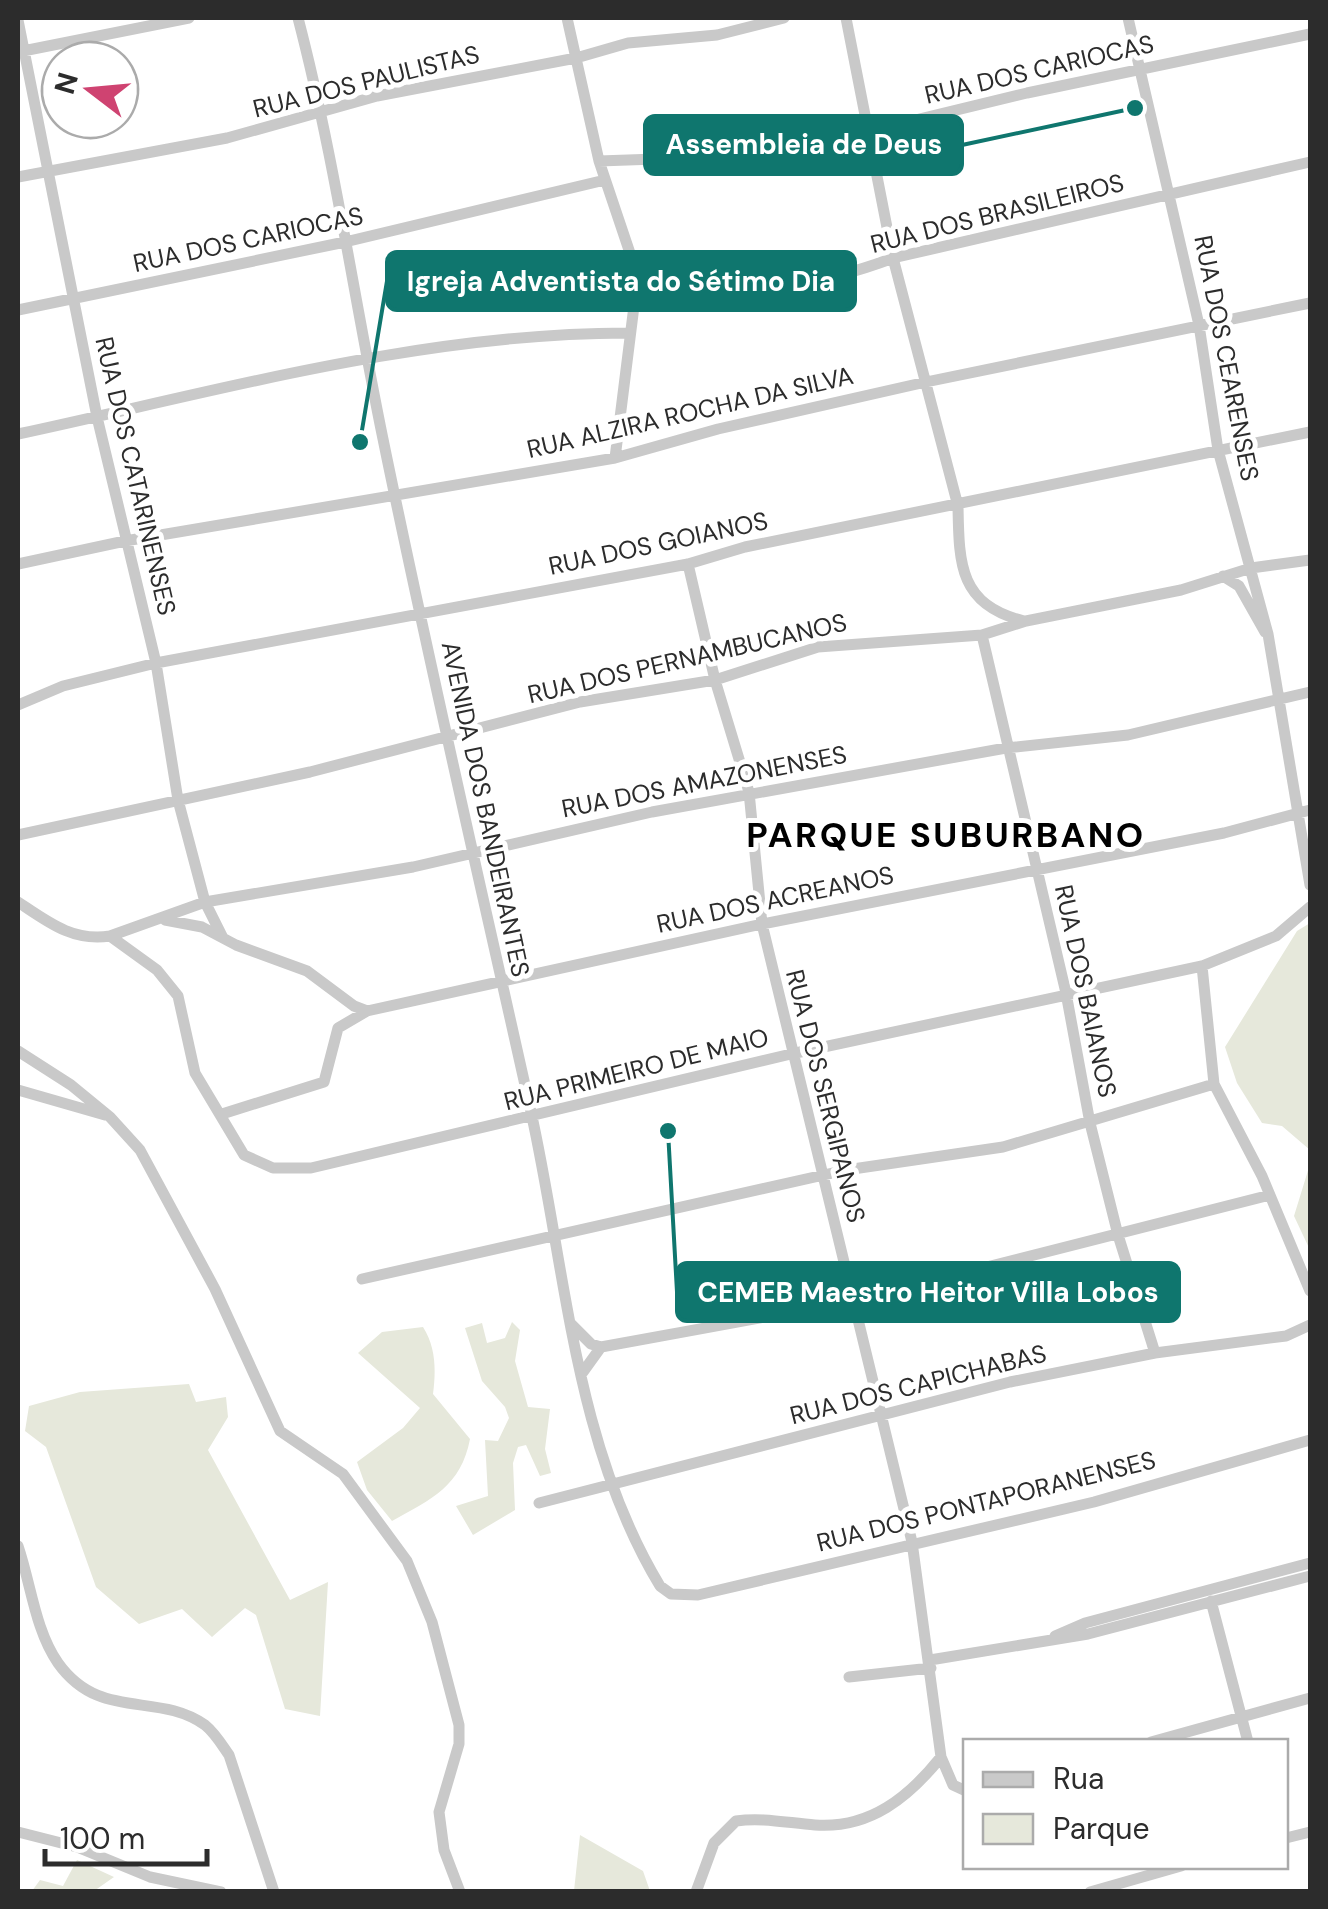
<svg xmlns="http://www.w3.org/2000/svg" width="1328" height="1909" font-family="'DM Sans',sans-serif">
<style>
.green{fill:#e6e8db}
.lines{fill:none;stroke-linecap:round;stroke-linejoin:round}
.minor{stroke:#c9c9c9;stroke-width:11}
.labels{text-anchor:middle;stroke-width:10;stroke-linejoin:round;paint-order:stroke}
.street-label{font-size:25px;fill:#2c2c2c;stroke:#fff}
.district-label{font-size:35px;font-weight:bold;letter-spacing:2.5px;fill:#000;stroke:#fff}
.leader{fill:none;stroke:#0f766e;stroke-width:4}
.callout-dot{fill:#0f766e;stroke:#fff;stroke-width:4}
.callout{fill:#0f766e;stroke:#0f766e;stroke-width:4}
.callout-label{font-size:28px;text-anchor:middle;font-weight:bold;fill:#fff}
</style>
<rect width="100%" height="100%" fill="#fff"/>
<path class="green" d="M1310,923v227l-28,-24 -20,-3 -25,-40 -12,-36 72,-116z
M1310,1164v86l-16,-34z
M512,1322l8,8 -5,31 13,46 22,2 -5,40 6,24 -11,3 -14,-31 -8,2 -5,16 2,47 -42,25 -17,-29 32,-10 -3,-56 13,1 11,-23 -4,-11 -23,-26 -17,-53 17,-5 5,20 18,-5z
M423,1327c13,20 13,44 10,67l37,45c-9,47 -38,60 -78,82l-25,-31 -10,-28 46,-34 17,-20 -62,-55 24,-21z
M189,1384l7,18 30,-5 2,20 -20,33 82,150 38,-18 -8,134 -35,-7 -29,-94 -11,-7 -33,29 -30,-28 -43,15 -43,-37 -50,-140 -21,-16 4,-25 51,-14z
M580,1835l63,36 7,20h-76z
M77,1860l37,17 -20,14h-62l8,-11 23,6z"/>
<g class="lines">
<path class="minor" d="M298,18c36,138 56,280 85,421 46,225 98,448 148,673 35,158 43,332 129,474l11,8 27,1 396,-93 216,-62
M567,18l32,143 35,104v41l-19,152
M846,18l47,240 65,248c1,58 1,99 66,115
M1128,18l71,307 19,125 50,184 42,251
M18,20l79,397 59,246 22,137 27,102 17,34
M18,52l171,-34
M599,161l172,-6 256,-62 283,-59
M18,177l209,-39 150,-42 199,-38 52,-15 89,-8 67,-17
M634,306c89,-9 175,-16 259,-48l417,-96
M18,310l327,-68 260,-62
M18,434c200,-43 403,-101 609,-101
M18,564l107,-23 490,-83 103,-29 208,-47 384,-79
M688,564l27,116 34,112 13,132 150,618 29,215 12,28 13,6
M1223,576l16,10 26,46
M982,635l84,358 24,130 28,112 37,118
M18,705l45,-19 93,-23 532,-99 57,-17 565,-115
M18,835l292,-63 270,-70 135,-22 103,-33 164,-12 44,-14 155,-31 70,-22 59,-8
M18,902c30,20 55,40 92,34l95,-34 208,-35 239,-55 354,-64 122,-13 182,-43
M165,920l37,7 34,18 71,26 47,35 13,5
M110,936l47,34 21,26 17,77 49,82 29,13h38l480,-114 411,-88 74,-30 34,-29
M1202,966l12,118 48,92 48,115
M18,1051l53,34 39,32 30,33 75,139 65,142 63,43 64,87 25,61 27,103v19l-20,68 5,38 16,42
M18,1090l87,25
M222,1114l102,-32 14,-54 29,-17 395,-87 462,-91 86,-23
M362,1279l484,-109 157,-23 211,-63
M570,1323l21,21 10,3 -18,25
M601,1347l252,-46 417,-106
M539,1503l471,-121 145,-29 131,-17 24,-11
M18,1546c13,38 17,84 40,117 42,59 99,28 147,62 10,8 17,20 24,30l45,137
M1211,1601l37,141
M1055,1636l30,-13 225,-60
M930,1660l158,-26 222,-58
M849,1677l82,-9
M1151,1742l159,-44
M18,1832l59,15 73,30 71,15
M1286,1838l24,-6
M696,1892l18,-49 22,-22c26,-4 52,2 79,4 55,4 94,-28 126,-68
M1090,1892l91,-26"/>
</g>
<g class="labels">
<g class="street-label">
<text transform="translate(1039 69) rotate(-13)" y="9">RUA DOS CARIOCAS</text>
<text transform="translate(366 81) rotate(-14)" y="9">RUA DOS PAULISTAS</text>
<text transform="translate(997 213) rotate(-14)" y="9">RUA DOS BRASILEIROS</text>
<text transform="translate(248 239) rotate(-12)" y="9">RUA DOS CARIOCAS</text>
<text transform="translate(1227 358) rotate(79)" y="9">RUA DOS CEARENSES</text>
<text transform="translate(690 412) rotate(-13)" y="9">RUA ALZIRA ROCHA DA SILVA</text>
<text transform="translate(136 476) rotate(77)" y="9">RUA DOS CATARINENSES</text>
<text transform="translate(658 543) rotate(-12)" y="9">RUA DOS GOIANOS</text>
<text transform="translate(687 658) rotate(-13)" y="9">RUA DOS PERNAMBUCANOS</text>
<text transform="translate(704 781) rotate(-11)" y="9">RUA DOS AMAZONENSES</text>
<text transform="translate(486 809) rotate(78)" y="9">AVENIDA DOS BANDEIRANTES</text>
<text transform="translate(775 899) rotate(-12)" y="9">RUA DOS ACREANOS</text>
<text transform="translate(1086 991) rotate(78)" y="9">RUA DOS BAIANOS</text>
<text transform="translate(636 1069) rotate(-14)" y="9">RUA PRIMEIRO DE MAIO</text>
<text transform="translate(826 1096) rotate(76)" y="9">RUA DOS SERGIPANOS</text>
<text transform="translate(918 1384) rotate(-14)" y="9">RUA DOS CAPICHABAS</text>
<text transform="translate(986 1501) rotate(-14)" y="9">RUA DOS PONTAPORANENSES</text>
</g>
<g class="district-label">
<text x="946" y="847">PARQUE SUBURBANO</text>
</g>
</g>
<path class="leader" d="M1135 108L962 145M360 442L387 281M668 1131L677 1292"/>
<g class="callout-dot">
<circle cx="1135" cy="108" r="10"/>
<circle cx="360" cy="442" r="10"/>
<circle cx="668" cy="1131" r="10"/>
</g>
<g class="callout">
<rect x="645" y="116" width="317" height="58" rx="10"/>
<rect x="387" y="252" width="468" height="58" rx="10"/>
<rect x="677" y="1263" width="502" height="58" rx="10"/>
</g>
<g class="callout-label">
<text x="804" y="154">Assembleia de Deus</text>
<text x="621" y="291">Igreja Adventista do Sétimo Dia</text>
<text x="928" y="1302">CEMEB Maestro Heitor Villa Lobos</text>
</g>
<rect width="1328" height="1909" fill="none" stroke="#2c2c2c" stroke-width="40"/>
<rect x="963" y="1739" width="325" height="130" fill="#ffffff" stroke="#ababab" stroke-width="2.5"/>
<rect x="983" y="1772" width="50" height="15" fill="#c9c9c9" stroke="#ababab" stroke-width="2.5"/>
<text x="1053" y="1789" font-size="30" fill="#2c2c2c">Rua</text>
<rect x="983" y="1814" width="50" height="30" fill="#e6e8db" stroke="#ababab" stroke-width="2.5"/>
<text x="1053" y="1839" font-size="30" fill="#2c2c2c">Parque</text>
<g transform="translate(90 90) rotate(286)"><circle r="48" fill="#ffffff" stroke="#ababab" stroke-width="2.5"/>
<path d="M0-8L18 38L0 25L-18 38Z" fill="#cf4371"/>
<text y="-15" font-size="28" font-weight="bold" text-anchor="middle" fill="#2c2c2c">N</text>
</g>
<path d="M45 1849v15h162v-15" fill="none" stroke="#2c2c2c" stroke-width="5"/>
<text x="60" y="1849" font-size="30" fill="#2c2c2c" stroke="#ffffff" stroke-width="8" paint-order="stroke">100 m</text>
</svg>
